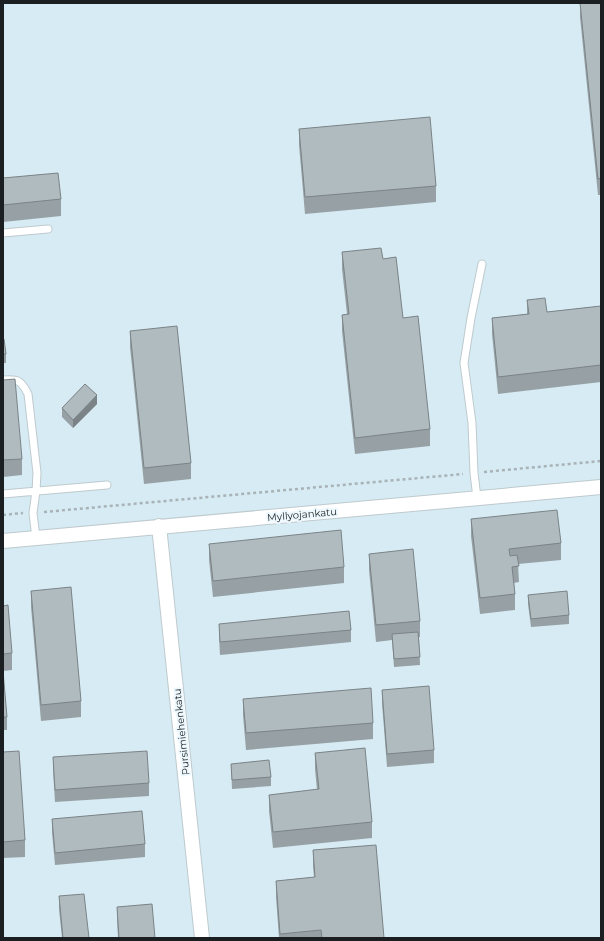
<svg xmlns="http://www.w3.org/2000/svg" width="604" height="941" font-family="Montserrat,sans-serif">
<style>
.built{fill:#d6ebf3}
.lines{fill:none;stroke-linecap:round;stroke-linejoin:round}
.lane-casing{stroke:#becace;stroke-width:9}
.street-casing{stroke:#becace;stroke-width:16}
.path{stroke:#a9b3b7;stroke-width:2.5;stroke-dasharray:3 3;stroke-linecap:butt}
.lane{stroke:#fff;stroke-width:7}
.street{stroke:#fff;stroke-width:14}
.wall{fill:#97a1a5}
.shaded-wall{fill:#7b8386}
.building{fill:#b0bbc0;stroke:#7b8386}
.labels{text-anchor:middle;stroke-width:4;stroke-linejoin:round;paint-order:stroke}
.street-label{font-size:10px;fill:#1b1f21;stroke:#ecf8fd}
</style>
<rect width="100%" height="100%" fill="#ecf8fd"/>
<path class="built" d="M3,3h598v935h-598z"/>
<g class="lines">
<g class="lane-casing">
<path id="lane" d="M3,233l45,-4
M3,380c15,-1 18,0 25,14l9,79 -1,18 -3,22 3,25
M3,494l104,-9
M477,498l-3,-25 -2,-50 -8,-60 7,-45 11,-54"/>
</g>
<g class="street-casing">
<path id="street" d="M159,526l43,412
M3,541l598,-54"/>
</g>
<path class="path" d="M484,472l117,-11
M44,512l419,-38
M3,515l20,-2"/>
<use href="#lane" class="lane"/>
<use href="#street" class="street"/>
</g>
<path class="wall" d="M580,3h21v192h-3l-18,-178z
M299,129l137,57v16l-131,12 -6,-69z
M3,178l58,21v17l-58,6z
M342,252l41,7 20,59 27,111v17l-75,8 -13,-123v-16l5,-1 -5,-45z
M527,300l20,12 54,-6v76l-103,12 -6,-60v-16l35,-4z
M130,331l61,132v16l-47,5 -14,-137z
M3,339l3,15v9h-3z
M3,380l19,79v16l-19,2z
M97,404l-24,24 -11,-11v-9z
M471,519l90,24v17l-43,4 1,18 -5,1 1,11v16l-35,4 -9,-78z
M209,544l135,23v16l-131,14 -4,-37z
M369,554l51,67v16h-1l1,28 -26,2 -2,-27 -16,2 -7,-72z
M31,591l50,110v16l-40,4 -10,-114z
M528,595l41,20v9l-38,3 -3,-23z
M3,606l9,47v17l-9,1z
M219,624l132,6v12l-131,13 -1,-19z
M3,671l4,46v13h-4z
M382,690l52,60v13l-47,4 -5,-64z
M243,699l130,24v16l-127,11 -3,-35z
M3,752l22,88v17l-22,1z
M315,753l57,69v16l-99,10 -4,-37v-16l48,-5 -2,-21z
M53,757l96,26v13l-94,6 -2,-32z
M231,764l40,13v9l-39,3z
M52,819l93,25v13l-90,8 -3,-33z
M313,850l71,88h-105l-3,-41v-16l38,-4 -1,-11z
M59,896l30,42h-27l-3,-29z
M117,907l38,31h-37l-1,-19z"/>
<path class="shaded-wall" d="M97,395v9l-24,24v-8z"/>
<path class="building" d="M580,3h21v175l-3,1z
M430,117l6,69 -131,11 -6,-68z
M58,173l3,26 -58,6v-27z
M381,248l2,11 13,-2 7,61 15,-2 12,113 -75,9 -13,-123 7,-1 -7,-62z
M545,298l2,14 54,-6v59l-103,12 -6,-59 37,-4 -2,-14z
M177,326l14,137 -47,5 -14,-137z
M3,339h1l2,15h-3z
M15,379l7,80 -19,1v-80z
M85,384l12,11 -24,25 -11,-12z
M557,510l4,33 -52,6 1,7 7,-1 2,11 -7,1 3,27 -35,4 -9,-79z
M341,530l3,37 -131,14 -4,-37z
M413,549l7,72 -44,4 -7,-71z
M71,587l10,114 -40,4 -10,-114z
M567,591l2,24 -38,4 -3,-24z
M8,605l4,48 -9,1v-48z
M349,611l2,19 -131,12 -1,-18z
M418,632l2,25 -26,2 -2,-25z
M3,671l4,46h-4z
M429,686l5,64 -47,4 -5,-64z
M371,688l2,35 -127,10 -3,-34z
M365,748l7,74 -99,10 -4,-37 50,-6 -4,-36z
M19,751l6,89 -22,2v-90z
M147,751l2,32 -94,7 -2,-33z
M269,760l2,17 -39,3 -1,-16z
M142,811l3,33 -90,9 -3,-34z
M376,845l8,93h-62l-1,-8 -41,4 -4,-53 39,-4 -2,-27z
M84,894l5,44h-26l-4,-42z
M152,904l3,34h-36l-2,-31z"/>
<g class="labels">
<g class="street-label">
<text transform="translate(302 514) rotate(-5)" y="4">Myllyojankatu</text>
<text transform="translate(181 732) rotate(-96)" y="4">Pursimiehenkatu</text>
</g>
</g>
<rect width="604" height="941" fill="none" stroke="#1b1f21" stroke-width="8"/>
</svg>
